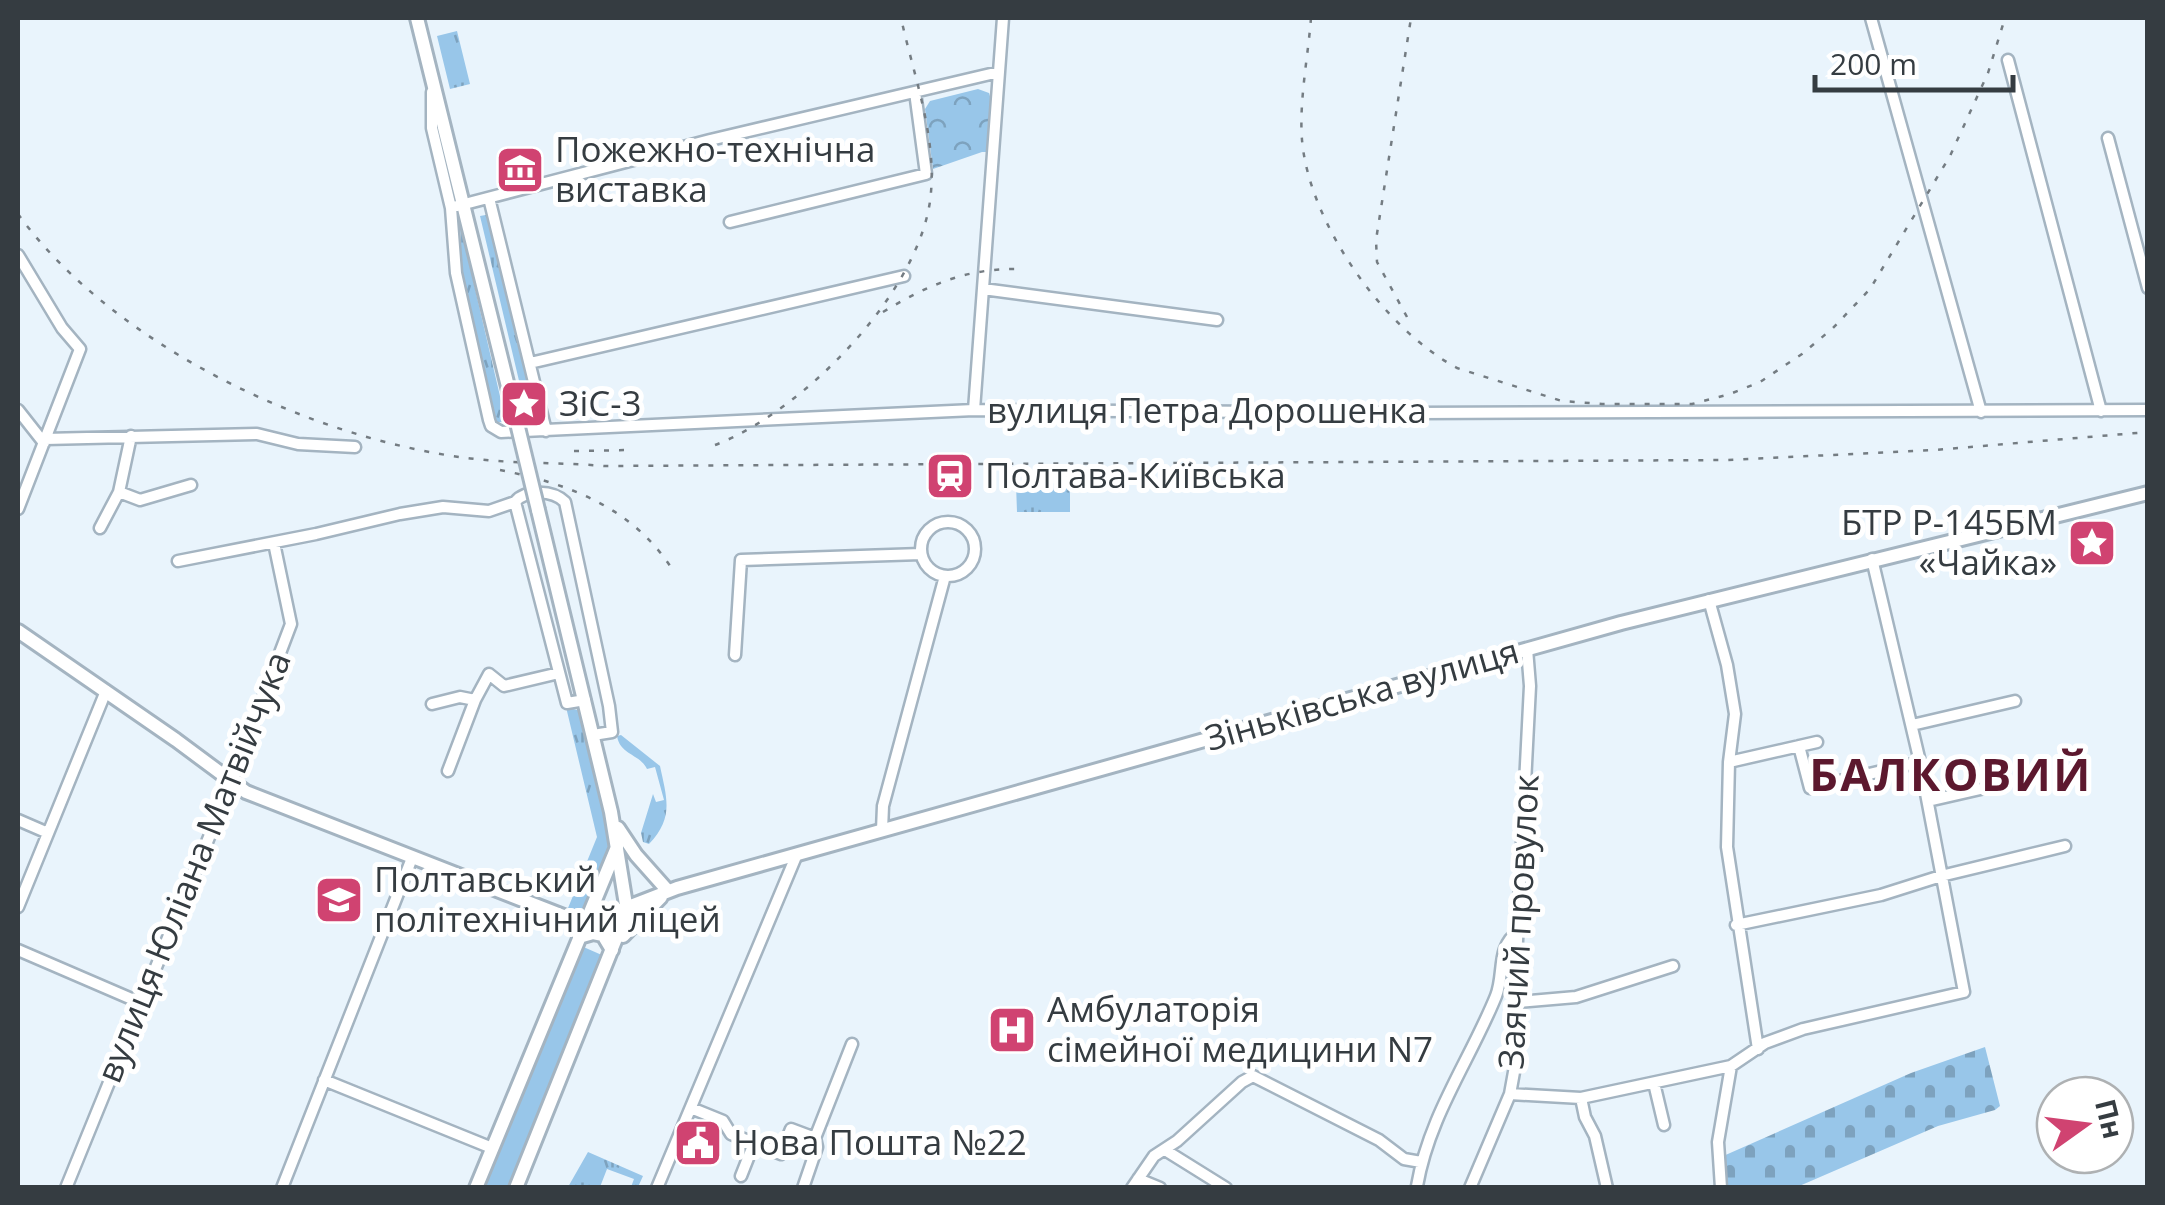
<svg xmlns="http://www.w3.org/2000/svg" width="2165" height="1205" font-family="'Open Sans',sans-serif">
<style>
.grass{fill:url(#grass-tufts)}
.forest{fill:url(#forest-crowns)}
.cemetery{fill:url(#cemetery-stones)}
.green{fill:#98c6e9}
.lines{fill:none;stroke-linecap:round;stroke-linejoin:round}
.minor-casing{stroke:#a4b4c1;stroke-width:15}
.major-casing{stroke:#a4b4c1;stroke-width:18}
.minor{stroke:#fff;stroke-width:10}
.major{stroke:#fff;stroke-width:12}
.rail{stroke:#747c82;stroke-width:2.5;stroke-dasharray:5 10;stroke-linecap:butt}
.major-bridge-casing{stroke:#a4b4c1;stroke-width:18;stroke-linecap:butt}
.major-bridge{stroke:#fff;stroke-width:12}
.labels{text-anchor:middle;stroke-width:10;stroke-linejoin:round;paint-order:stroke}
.poi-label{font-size:35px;fill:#353c41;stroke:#fff;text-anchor:start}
.street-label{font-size:35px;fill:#353c41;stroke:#fff}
.district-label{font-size:45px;font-weight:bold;letter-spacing:2.5px;fill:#5c182e;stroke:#fff}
</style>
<defs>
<pattern id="grass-tufts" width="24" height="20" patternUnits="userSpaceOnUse" patternTransform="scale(2.5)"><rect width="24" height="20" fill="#98c6e9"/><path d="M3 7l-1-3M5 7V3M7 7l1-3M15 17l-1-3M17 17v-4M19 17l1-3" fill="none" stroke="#7da2be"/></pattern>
<pattern id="forest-crowns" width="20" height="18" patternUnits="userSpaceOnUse" patternTransform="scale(2.5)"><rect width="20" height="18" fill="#98c6e9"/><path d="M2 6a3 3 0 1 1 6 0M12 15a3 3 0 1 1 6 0" fill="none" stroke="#7da2be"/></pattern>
<pattern id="cemetery-stones" width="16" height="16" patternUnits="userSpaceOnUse" patternTransform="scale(2.5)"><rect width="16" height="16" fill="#98c6e9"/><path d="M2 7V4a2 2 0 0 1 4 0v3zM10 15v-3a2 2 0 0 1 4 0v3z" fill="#7da2be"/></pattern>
</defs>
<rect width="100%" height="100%" fill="#e9f4fc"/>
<path class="grass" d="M457,31l13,53 -20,5 -13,-53z
M491,214l49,212 -11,-3 -49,-207z
M460,224l46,198h-13l-31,-131z
M1070,483v29h-53l-1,-28z
M566,707l15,4 28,126c-1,23 -15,64 -32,79l-11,-3 31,-76z
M621,735l39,31c7,33 14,52 -11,78l-6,-2 -2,-9 12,-39 3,8 8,-2 -9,-33 -8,2c-7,-15 -27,-14 -30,-33z
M588,1152l55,24 -5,11h-7l3,-8 -27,-10 -7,18h-32z"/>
<path class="forest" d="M978,89l11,4 4,13 -3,46h-8l-49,17 -8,-60 5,-8z"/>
<path class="cemetery" d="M1985,1047l15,59 -5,4 -57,16 -141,61h-72l-4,-30 190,-84z"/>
<path class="green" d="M579,945l25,11 -93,231 -31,1z"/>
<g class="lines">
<g class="minor-casing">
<path id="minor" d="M1871,18l110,394
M2008,60l93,351
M432,92v36l19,80 5,65 33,147 2,6 10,6 473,-22 442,3 732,-3
M2108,138l40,150
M489,198l57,233
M457,206l253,-66 289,-68
M730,222l196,-48 -11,-82
M18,255l44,73 18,21 -62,160
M983,289l234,31
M530,363l374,-87
M18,410l26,33
M974,410l29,-392
M45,439l212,-5 41,10 57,3
M119,492l21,8 51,-15
M921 549a27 27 0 1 1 54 0a27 27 0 1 1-54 0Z
M100,528l19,-36 12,-56
M178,561l138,-27 84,-20 43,-7 46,4 26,-9
M1709,600l18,65 8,49 -6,48 -2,85 31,202
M735,655l6,-95 180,-6
M475,700l14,-26 15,12 55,-13
M585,700l-18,3 -52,-201c11,-13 38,-12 50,0l44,204 3,26 -19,3
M432,704l28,-7 15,3 -27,71
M1912,725l103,-24
M1799,746l11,42 110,-26
M1729,762l88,-20
M1928,801l70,-16
M18,820l30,13
M882,830l1,-24 62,-230
M18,907l88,-216
M1736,925l145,-30 60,-19 124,-30
M18,950l123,53
M1517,1002l59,-5 97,-31
M324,1080l168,68
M1654,1083l10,42
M1510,1094l71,4 150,-32
M1581,1098l4,19 10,19 12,52
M691,1108l32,13 8,13 50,20 10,-25 24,9
M1165,1150l61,38
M741,1176l13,-33
M1138,1179l22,9
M1417,1186c12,-70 53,-126 79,-190 9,-23 0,-49 22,-64
M66,1188l161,-395 64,-169 -17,-81
M282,1188l130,-330
M657,1188l140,-334
M803,1188l14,-41 -2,-9 37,-94
M1132,1188l22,-32 23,-15 65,-59 11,-6 126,64 25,19 17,3
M1470,1188l40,-94 6,-33v-101l14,-274 -3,-37
M1721,1188l-3,-46 13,-76 34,-23 38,-14 161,-37 -44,-230 -48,-203"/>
</g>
<g class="major-casing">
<path id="major" d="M417,18l100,405
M18,631l158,109 70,52 338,132
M618,828l18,27 32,36
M584,924l93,-36 944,-265 527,-130
M623,936l38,-39
M579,937l14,-4 10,2 9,15
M476,1188l141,-341
M516,1188l111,-277 -16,-99 -73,-302"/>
</g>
<use href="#minor" class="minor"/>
<use href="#major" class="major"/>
<path class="rail" d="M1311,18c-3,39 -12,83 -9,122 7,83 82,189 155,228l105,33 40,3h90l38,-10 30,-12 42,-28 31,-26 37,-39 80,-133 38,-83 17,-55
M18,214c95,131 291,224 449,244 45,6 91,4 137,8l1124,-6 206,-10 214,-18
M883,312c43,-26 83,-44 135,-43
M1407,317l-30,-55 -1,-22 35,-222
M715,445c88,-33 209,-156 216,-253 5,-58 -18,-119 -30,-174
M574,451l57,-1
M500,470c71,14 135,39 174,102"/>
<g class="major-bridge-casing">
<path id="major-bridge" d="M517,423l21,87"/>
</g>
<use href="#major-bridge" class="major-bridge"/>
</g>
<defs>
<g id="museum-square" transform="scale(2.5)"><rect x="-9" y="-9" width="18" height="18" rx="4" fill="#d04371" stroke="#fff"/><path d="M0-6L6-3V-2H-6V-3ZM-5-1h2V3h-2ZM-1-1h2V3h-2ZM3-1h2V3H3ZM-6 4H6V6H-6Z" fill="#fff"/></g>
<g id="sight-square" transform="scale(2.5)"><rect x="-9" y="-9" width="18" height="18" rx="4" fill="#d04371" stroke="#fff"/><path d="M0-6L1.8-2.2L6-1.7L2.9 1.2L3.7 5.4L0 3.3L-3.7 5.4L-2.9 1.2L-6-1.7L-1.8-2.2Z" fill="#fff"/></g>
<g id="station-square" transform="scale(2.5)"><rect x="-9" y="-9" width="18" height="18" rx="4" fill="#d04371" stroke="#fff"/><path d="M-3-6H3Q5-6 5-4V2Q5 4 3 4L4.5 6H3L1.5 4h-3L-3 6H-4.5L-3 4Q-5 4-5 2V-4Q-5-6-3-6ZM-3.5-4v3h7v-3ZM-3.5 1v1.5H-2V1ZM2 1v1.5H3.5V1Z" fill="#fff"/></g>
<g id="university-square" transform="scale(2.5)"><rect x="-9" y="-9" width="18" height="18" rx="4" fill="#d04371" stroke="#fff"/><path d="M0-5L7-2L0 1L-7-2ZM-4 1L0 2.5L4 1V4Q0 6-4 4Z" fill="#fff"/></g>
<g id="hospital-square" transform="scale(2.5)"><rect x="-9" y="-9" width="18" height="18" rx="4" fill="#d04371" stroke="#fff"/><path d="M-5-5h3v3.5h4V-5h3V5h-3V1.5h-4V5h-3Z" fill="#fff"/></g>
<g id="civic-square" transform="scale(2.5)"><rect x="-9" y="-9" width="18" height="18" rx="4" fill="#d04371" stroke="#fff"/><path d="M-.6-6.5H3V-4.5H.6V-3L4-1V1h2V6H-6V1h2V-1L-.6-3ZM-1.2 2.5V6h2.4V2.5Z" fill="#fff"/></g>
</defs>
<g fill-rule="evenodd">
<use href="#museum-square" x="520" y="170"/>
<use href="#sight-square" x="524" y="404"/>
<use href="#station-square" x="950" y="476"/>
<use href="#sight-square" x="2092" y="543"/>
<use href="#university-square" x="339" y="900"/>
<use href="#hospital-square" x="1012" y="1030"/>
<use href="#civic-square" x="698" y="1143"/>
</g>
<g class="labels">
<g class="poi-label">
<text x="555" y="162">Пожежно-технічна<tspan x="555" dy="40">виставка</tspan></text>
<text x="559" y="416">ЗіС-3</text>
<text x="985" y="488">Полтава-Київська</text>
<text x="2057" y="535" text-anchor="end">БТР Р-145БМ<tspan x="2057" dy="40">«Чайка»</tspan></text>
<text x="374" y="892">Полтавський<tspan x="374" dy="40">політехнічний ліцей</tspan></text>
<text x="1047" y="1022">Амбулаторія<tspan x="1047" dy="40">сімейної медицини N7</tspan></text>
<text x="733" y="1155">Нова Пошта №22</text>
</g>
<g class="street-label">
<text x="1207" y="423">вулиця Петра Дорошенка</text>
<text transform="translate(1362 695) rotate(-16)" y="12">Зіньківська вулиця</text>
<text transform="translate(194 867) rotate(-68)" y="12">вулиця Юліана Матвійчука</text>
<text transform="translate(1519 922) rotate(-87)" y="12">Заячий провулок</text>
</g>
<g class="district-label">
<text x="1951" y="791">БАЛКОВИЙ</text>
</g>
</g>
<rect width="2165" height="1205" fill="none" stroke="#353c41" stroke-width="40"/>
<g transform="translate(2085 1125) rotate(76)"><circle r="48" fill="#ffffff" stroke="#aeb1b3" stroke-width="2.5"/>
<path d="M0-8L18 38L0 25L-18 38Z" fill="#d04371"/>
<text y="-15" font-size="28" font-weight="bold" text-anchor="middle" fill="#353c41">Пн</text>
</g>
<path d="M1815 75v15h198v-15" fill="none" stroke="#353c41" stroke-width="5"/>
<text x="1830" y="75" font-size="30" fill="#353c41" stroke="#ffffff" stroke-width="8" paint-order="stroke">200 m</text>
</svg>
